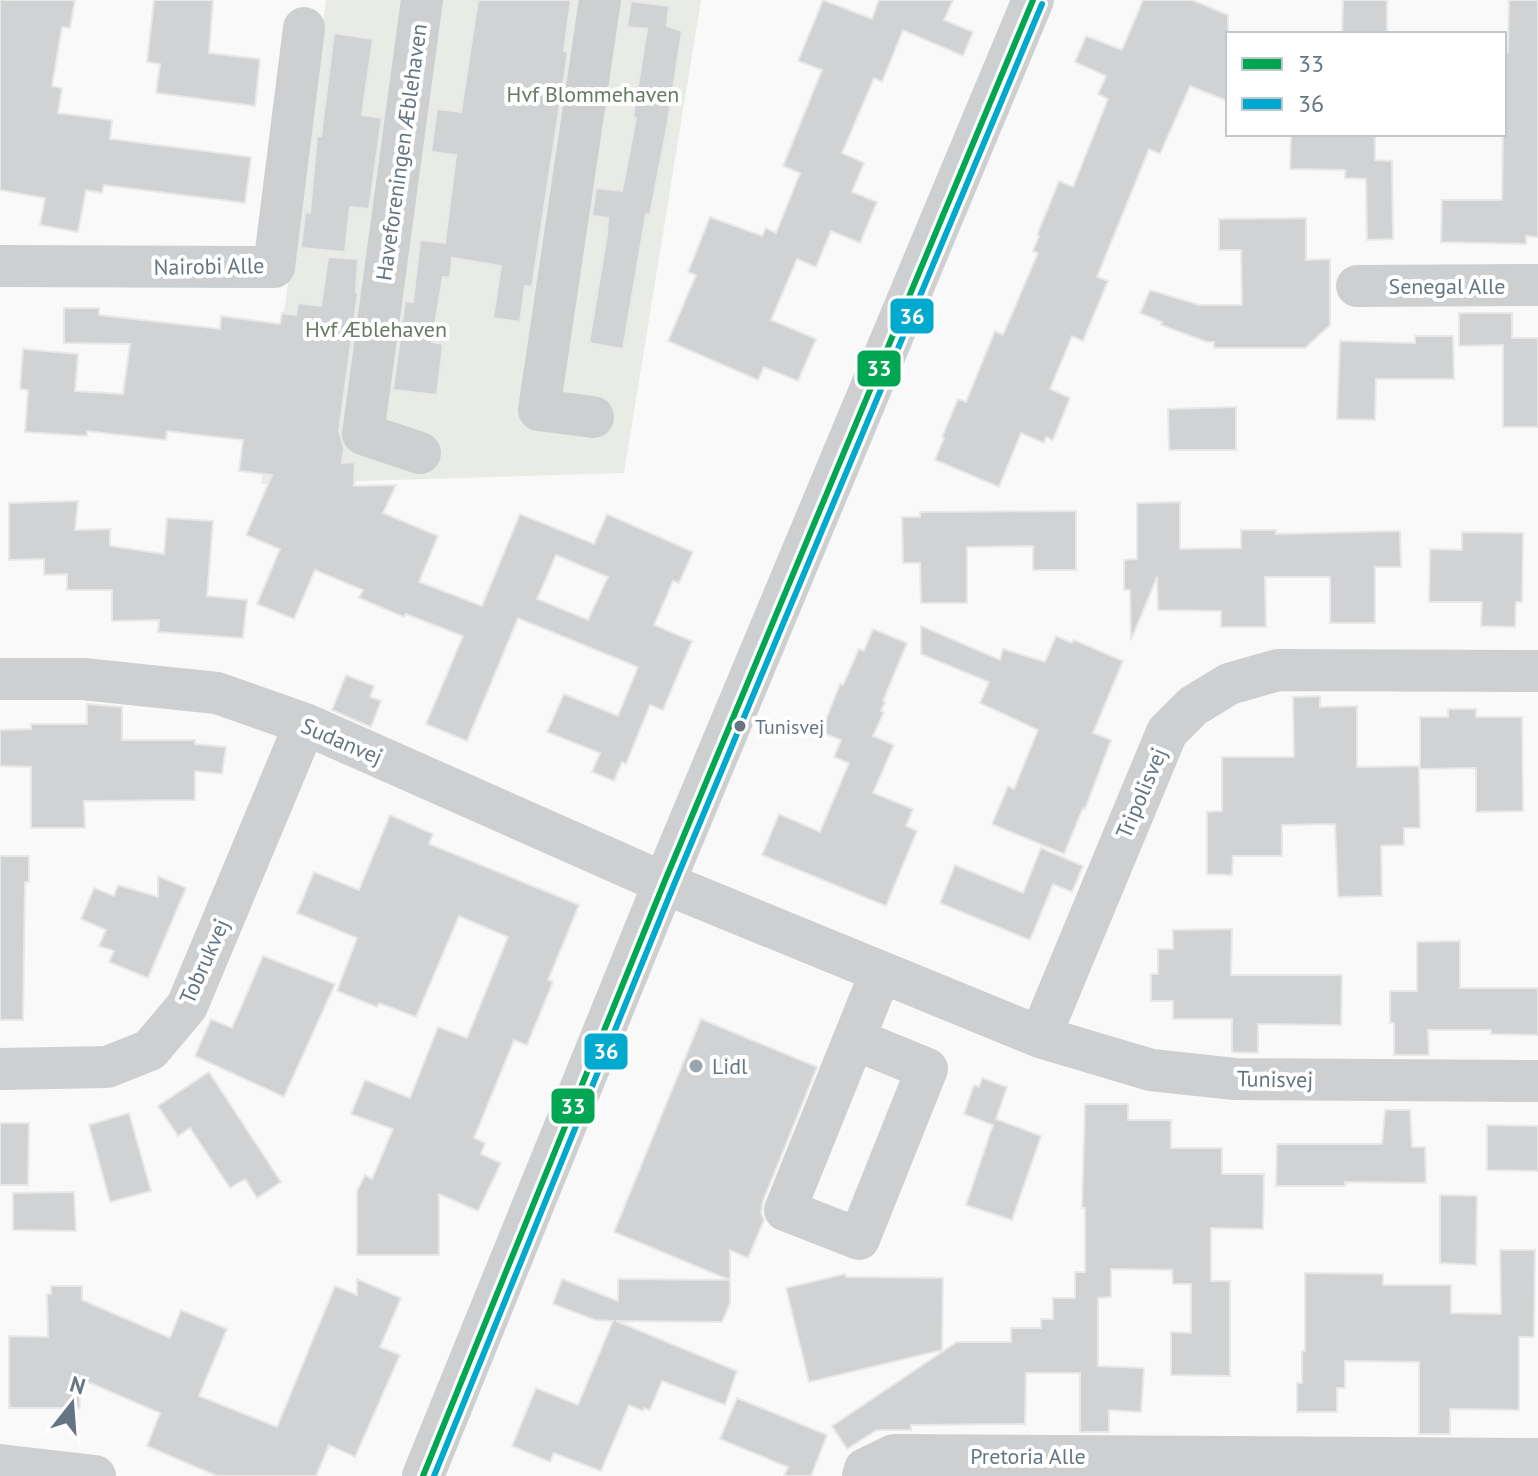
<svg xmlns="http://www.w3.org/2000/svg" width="1538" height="1476" font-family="'PT Sans',sans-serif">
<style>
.green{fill:#e8ebe6}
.building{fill:#d0d2d3;stroke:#e8e8e8;stroke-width:2;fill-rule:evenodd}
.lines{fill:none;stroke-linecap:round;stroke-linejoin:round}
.minor{stroke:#cecfd0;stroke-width:42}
.bus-1-casing{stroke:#fff;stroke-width:12}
.bus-2-casing{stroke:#fff;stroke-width:12}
.bus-1{stroke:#00a651;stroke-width:6}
.bus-2{stroke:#00a9ce;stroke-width:6}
.bus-dot{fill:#657683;stroke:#fff;stroke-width:3}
.poi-dot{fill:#99a4ac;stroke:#fff;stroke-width:3}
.labels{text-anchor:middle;stroke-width:8;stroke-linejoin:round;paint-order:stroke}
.bus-label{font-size:20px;fill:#657683;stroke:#fff;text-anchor:start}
.park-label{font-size:22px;fill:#687a64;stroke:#fff}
.street-label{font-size:22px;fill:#657683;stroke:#fff}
.poi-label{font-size:22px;fill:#657683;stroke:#fff;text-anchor:start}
.line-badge{stroke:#fff;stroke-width:3}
.badge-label{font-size:22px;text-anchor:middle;font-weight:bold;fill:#fff}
</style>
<rect width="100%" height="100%" fill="#f9f9f9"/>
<path class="green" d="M326,0h375l-77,473 -363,11z"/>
<path class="building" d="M0,0h75l-5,28 -8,-1 -10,59 10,2 -4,25 54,7 -2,19 141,18 -6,46 -141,-18 -2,8 -16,-3 -8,42 -38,-7 5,-27 -45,-8z
M154,0h59l-4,53 51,6 -5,47 -99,-13 4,-29 -13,-2z
M478,0h93l-7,51 4,1 -36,235 -7,-1 -5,36 -27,-4 8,-52 -49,-8 -2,20 -7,-1 -11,65 11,2 -6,51 -44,-5 12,-89 8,1 7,-62 25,3 11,-88 -25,-3 6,-43 24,3z
M823,0l49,19 7,-19h74l-9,20 29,12 -10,24 -60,-26 -21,52 -8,-4 -32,75 22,10 -12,29 25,10 -17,41 -29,-12 -15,36 -19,-8 -26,61 45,19 -18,42 -34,-14 -6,13 -90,-39 28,-66 -8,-3 22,-55 52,19 4,-8 10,5 24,-60 -17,-7 39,-96 -24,-9z
M1143,0h49l36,15v86l-38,-15 -30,68 -11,-5 -52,128 11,4 -25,60 -11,-5 -22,53 20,9 -17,42 -7,-3 -2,6 -23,-10 -22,54 -64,-27 9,-22 -2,-1 16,-38 8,3 29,-71 8,4 35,-82 -5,-2 6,-15 -2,-1 22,-54 14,6 35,-88 -10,-5 8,-18 -31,-14 11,-26 36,14z
M1343,0h44v34h-45z
M1509,0h29v237l-12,-1v8l-85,-2 1,-42h60l2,-148h4z
M631,1l38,5 -2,20 15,5 -15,96 -17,88 -4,-1 -23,135 -34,-6 18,-108 1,-17 -16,-2 4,-28 26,3 14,-73 -3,-1 14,-88 -20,-2z
M334,33l39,6 -11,76 20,3 -13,91 -19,-2 -5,45 -44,-4 4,-36 5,1 7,-77h4z
M1291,134h84v26l17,1 1,78 -26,1 -1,-61 -21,-1v-8l-55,-1z
M1306,218v42l24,-1v66l-25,23h-91v-6h-7l-46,-17 1,-3 -22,-9 10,-23 49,15h43l-1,-55h-22v-31z
M328,257l30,2 -2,33 2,1 -19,138 5,17 -2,15 13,-1 -1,24 42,-1 -13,28 55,23 -19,46 63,24 38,-92 74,30 13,-30 86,38 -14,31 -6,-2 -19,44 38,16 -29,69 -13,-5 -24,59 -4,-2 -8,19 -22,-9 8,-19 -53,-21 17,-38 54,22 20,-49 -120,-49 -51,123 -41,-17 37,-88 -57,-22 -2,3 -45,-19 4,-8 -48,-20 -21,49 -37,-15 23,-55 -34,-14 26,-60 -33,-4 4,-31 -76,-9 -1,9 -79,-9v5l-62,-4 3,-42 -8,-1 3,-40 55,5 -3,37 48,3 7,-50 -66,-1v-35h35v7l121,14 1,-13 59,8 2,-11 14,2 2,-12 23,3zM556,555l52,22 -20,43 -51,-21z
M1459,313h53v25h26v89h-35v-82l-44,1z
M1415,336h38l1,43h-78l-1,41 -38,-1 3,-78 75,2z
M1236,407v43h-67l-1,-41z
M78,501l-3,29 35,-1v17l54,8 3,-36 46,3 -6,75 40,4 -4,38 -85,-6 1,-12 -47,1v-31h-45v-16l-23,1v-16l-35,1v-57z
M1180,502v47l61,-1v-18h35v4l124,-3 1,36h-26v56h-45v-46h-65l1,50h-45v-16l-63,-1 -1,-33 -26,63 -1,-50h-6v-30l13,-1v-56z
M1076,511v59h-43v-24l-66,1v56h-46l-1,-40h-17l-1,-46h18v-5z
M1462,532l61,1 -1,69h-6l-1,25 -34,-1 1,-24h-53l1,-53 32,1z
M921,626l79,34 3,-11 42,13 11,-26 16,7 2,-3 49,21 -30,72 18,7 -26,69 -2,-1 -19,46 -72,-30 16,-38 6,3 24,-59 -58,-27 9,-21 -68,-28z
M873,629l34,14 -24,58 2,1 -4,9 3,1 -11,24 21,9 -21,48 40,16 -7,17 11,5 -31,75 -124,-51 17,-41 41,18 29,-69 -15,-6 7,-17 -20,-8 19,-48 3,1 16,-36 5,2z
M346,675l28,11 -4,11 11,4 -10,26 -39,-17z
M1320,696v11l37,-1v61l62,-1 1,62h-16v17l-23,1 1,50 -44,1 -3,-73 -53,1v31h-49l-1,19 -25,-1v-62l15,-1v-54h72l-1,-60z
M87,704l35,3v33h73v4l31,3 -4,27 -27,-3v29l-111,1 1,27h-54v-61l-31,-1v-36l31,-1v-5h56z
M1448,709h28v8h46l1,94 -47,1v-44l-56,1v-52h28z
M390,815l43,19 -4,10 150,61 -31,75 5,2 -26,63 -13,-5 -40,98 11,5 -4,11 20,9 -23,48 -39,-17v61h-82v-64l8,-16 7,4 21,-50 -42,-15 14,-34 45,18 28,-71 29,11 41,-101 -49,-21 -43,101 -37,-14 -2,4 -40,-16 20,-53 -60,-25 17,-41 45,18z
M1041,848l42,18 -11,26 -19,-8 -23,56 -90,-37 15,-38 68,28z
M0,856h29v26h-4l-2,138h-23z
M158,876l28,12 -38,90 -39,-16 5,-11 -15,-5 7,-16 -25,-11 13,-31 20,8 4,-11 40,12z
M1232,929l-1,46h111l-1,50 -83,-1v29l-26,-1v-33h-59v-18h-22v-27h7v-25h15v-19z
M1460,941v47h78v47l-47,-1v-4h-63l1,25h-35v-32h-4v-32h27v-49z
M263,956l72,28 -51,113 -89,-41 16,-37 21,9z
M701,1019l116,48 -54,134 -2,12 3,7 -16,38 -18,-8v30l-116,-48z
M209,1072l72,110 -24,16 -12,-19 -15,9 -40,-60 -12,8 -20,-30z
M982,1078l25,9 -11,32 45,17 -29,84 -46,-15 27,-80 -29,-11 10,-29 5,2z
M1085,1104h43v16h43v28h51v26h42l-1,55 -52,-1v53h19v95l-59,-1v-43l20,1v-49h-18l-1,-14 -61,-1v28l-13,1v68l46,2 -3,44 -32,-2v22h-29v-59h-54l-1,51 -114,1v5h-34l-30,19 -15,-23 125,-84h54v-14h30v-9h12v-21h22v-26h10v-64h-3z
M1385,1110h25l2,37h13l1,36 -81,-1v4h-69l1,-42h105z
M129,1113l22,78 -41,11 -21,-77z
M0,1123h29l-1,62h-28z
M1487,1125l51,1v45l-51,-1z
M74,1192l2,39 -63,-1v-37z
M1440,1195l37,1 -1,69 -36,-2z
M1500,1250h35l-1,87h-15v73l-69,-1v25h-31v-72l-74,-1v27h-8v24h-40v-29h5v-32h3v-78l78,1v11h68v28l50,1z
M845,1274l1,3 97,1 -1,72 -133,32 -23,-94z
M357,1279l44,19 -21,49 20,8 -45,102 -26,-12 -13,31h-99l-70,-30 13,-33 -81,-35 1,30h-71v-72l39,1 -1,-43h4v-8h31v14l88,38 11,-28 46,19 -28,67 78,31 58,-141 22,9z
M562,1279l56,22v-22l112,1v23l-8,19 -106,-1 121,50 -12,34 -63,-24 -12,29 -6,-2 -1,3 -14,-6 -28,66 -47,-18 -4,9 -38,-16 24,-58 42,17 35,-84 -18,-1 -42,-16z
M737,1398l90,37 -16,41h-27l4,-9 -68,-28z"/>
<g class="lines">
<path class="minor" d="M0,266l274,1 30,-239
M1357,286l181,-1
M593,417l-54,-7 61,-410
M420,453l-57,-19 59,-434
M0,679h83l134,14 88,31 359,159 376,154 111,33 84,9 303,2
M1040,1037l127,-305 26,-26 36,-22 49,-14 260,1
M854,1039l73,30 -68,170 -74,-29 96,-238
M0,1069l107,-2 43,-17 37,-44 118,-282
M0,1465l95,11
M423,1476l241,-593 369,-883
M863,1476l2,-7 29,-14 644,4"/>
<g class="bus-1-casing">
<path id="bus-1" d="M423,1476l241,-593 369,-883"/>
</g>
<g class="bus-2-casing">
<path id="bus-2" d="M434,1476l239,-589 369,-883"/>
</g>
<use href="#bus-1" class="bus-1"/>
<use href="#bus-2" class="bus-2"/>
</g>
<circle class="bus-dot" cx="740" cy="726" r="7"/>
<circle class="poi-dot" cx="696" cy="1066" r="8"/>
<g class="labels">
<g class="bus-label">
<text x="755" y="734">Tunisvej</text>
</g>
<g class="park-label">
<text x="593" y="102">Hvf Blommehaven</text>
<text x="376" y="337">Hvf Æblehaven</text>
</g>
<g class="street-label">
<text transform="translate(401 152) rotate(-82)" y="8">Haveforeningen Æblehaven</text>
<text transform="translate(209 266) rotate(-1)" y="8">Nairobi Alle</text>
<text x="1447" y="294">Senegal Alle</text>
<text transform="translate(342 741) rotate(23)" y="8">Sudanvej</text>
<text transform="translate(1141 793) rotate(-67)" y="8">Tripolisvej</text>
<text transform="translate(204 961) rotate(-66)" y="8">Tobrukvej</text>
<text transform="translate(1275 1079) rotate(1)" y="8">Tunisvej</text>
<text x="1028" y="1464">Pretoria Alle</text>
</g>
<g class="poi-label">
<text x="712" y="1074">Lidl</text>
</g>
</g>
<g class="line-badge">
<rect x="889" y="297" width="46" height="38" rx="8" fill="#00a9ce"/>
<rect x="856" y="349" width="46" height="39" rx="8" fill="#00a651"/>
<rect x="583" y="1032" width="46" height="39" rx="8" fill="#00a9ce"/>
<rect x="550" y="1087" width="46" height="38" rx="8" fill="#00a651"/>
</g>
<g class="badge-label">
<text x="912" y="324">36</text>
<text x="879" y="376">33</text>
<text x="606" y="1059">36</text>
<text x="573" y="1114">33</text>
</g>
<rect x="1226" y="32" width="280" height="104" fill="#ffffff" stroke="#c1c8cd" stroke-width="2"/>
<rect x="1242" y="58" width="40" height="12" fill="#00a651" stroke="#c1c8cd" stroke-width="2"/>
<text x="1298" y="72" font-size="24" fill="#657683">33</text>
<rect x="1242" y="98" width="40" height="12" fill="#00a9ce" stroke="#c1c8cd" stroke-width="2"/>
<text x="1298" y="112" font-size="24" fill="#657683">36</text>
<g transform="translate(72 1404) rotate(17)" stroke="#ffffff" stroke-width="6" paint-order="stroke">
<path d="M0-6L14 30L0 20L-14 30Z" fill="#657683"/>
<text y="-12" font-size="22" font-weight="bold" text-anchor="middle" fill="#657683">N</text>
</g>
</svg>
